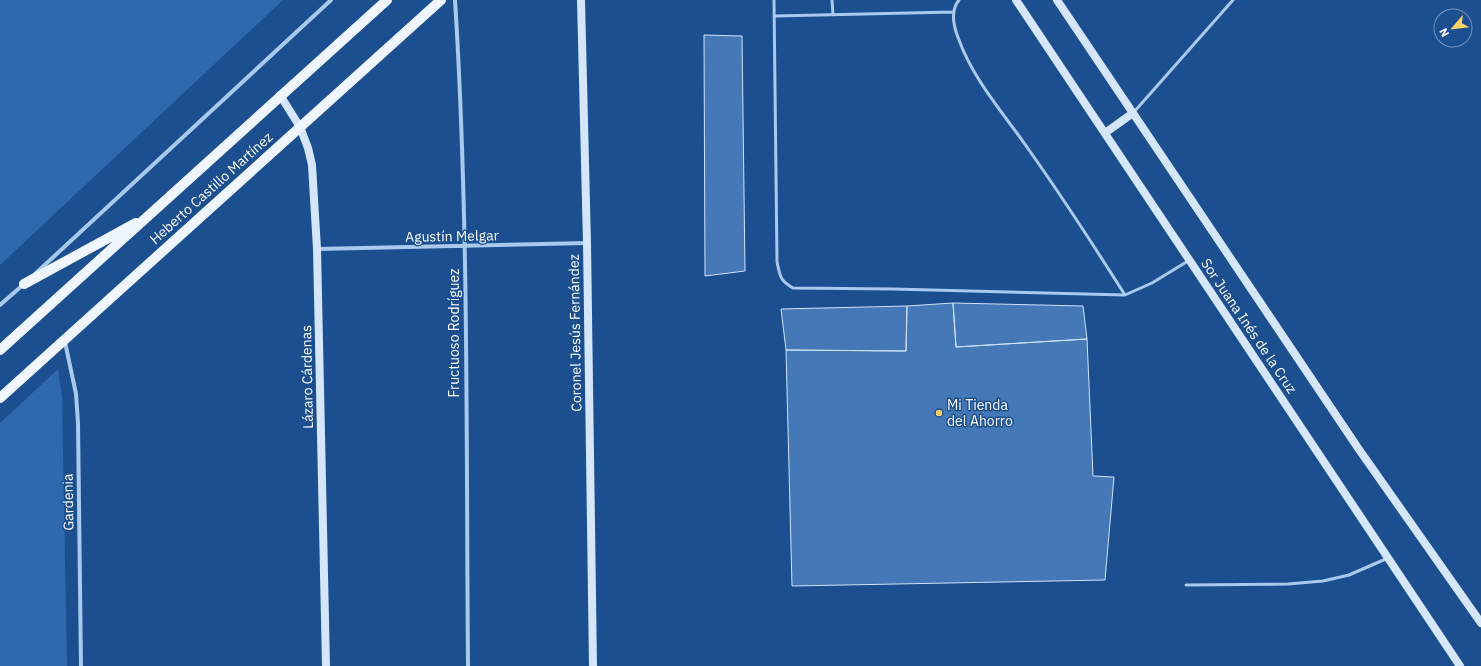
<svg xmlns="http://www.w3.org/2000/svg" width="1481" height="666" font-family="'IBM Plex Sans',sans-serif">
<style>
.green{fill:#2e69ad}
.building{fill:#4478b7;stroke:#cfe3fa}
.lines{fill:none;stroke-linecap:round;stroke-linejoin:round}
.lane{stroke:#a9c9ee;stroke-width:3}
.street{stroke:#a9c9ee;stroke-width:4}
.secondary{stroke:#d6e6fa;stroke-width:8}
.primary{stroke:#f0f6ff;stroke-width:10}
.poi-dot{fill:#ffd166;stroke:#1b4f8f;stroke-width:1.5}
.labels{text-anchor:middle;stroke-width:3;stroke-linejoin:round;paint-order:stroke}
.street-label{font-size:14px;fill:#fff;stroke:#1b4f8f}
.poi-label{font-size:14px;fill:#fff;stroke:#1b4f8f;text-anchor:start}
</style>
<rect width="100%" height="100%" fill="#1b4f8f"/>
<path class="green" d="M0,0h283l-283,265z
M58,369l4,28 5,269h-67v-243z"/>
<path class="building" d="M704,35l38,1 3,235 -40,5z
M953,303l3,44 131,-8 6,137 21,1 -9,103 -313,6 -6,-236 120,1 1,-45z
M953,303l130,3 4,33 -131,8z
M907,306l-1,45 -120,-1 -5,-41z"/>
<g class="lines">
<path class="lane" d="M774,0l3,262c3,14 3,19 16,26l100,1 232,6
M832,0l1,15
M959,0c-9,11 -5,28 0,40 15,41 46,75 70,110 34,48 65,96 96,145l27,-12 36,-22
M775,16l178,-4
M1134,112l99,-112
M1186,585l102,-1 35,-3 26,-6 39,-17"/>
<path class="street" d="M455,0c14,222 11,444 13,666
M317,249l270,-6
M35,274l296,-274
M0,305l24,-21
M65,342l11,52 2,29 3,243"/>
<path class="secondary" d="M581,0l6,243 6,423
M1016,0l444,666
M1057,0l301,448 123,175
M280,95l20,32 8,21 4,17 5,84 9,417
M1105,133l28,-20"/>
<path class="primary" d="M24,284l112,-61
M0,350c129,-116 257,-234 387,-350
M0,398l441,-398"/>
</g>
<circle class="poi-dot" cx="939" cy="413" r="4"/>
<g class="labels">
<g class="street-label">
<text transform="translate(211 188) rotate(-42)" y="5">Heberto Castillo Martínez</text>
<text transform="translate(452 236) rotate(-1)" y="5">Agustín Melgar</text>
<text transform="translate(1249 326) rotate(56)" y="5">Sor Juana Inés de la Cruz</text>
<text transform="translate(454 333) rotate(-90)" y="5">Fructuoso Rodríguez</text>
<text transform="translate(575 333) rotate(-91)" y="5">Coronel Jesús Fernández</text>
<text transform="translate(307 377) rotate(-91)" y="5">Lázaro Cárdenas</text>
<text transform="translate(68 502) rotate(-91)" y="5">Gardenia</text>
</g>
<g class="poi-label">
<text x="947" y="410">Mi Tienda<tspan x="947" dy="16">del Ahorro</tspan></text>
</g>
</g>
<g transform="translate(1453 28) rotate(242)"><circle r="19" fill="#1b4f8f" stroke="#7695bc"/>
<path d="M0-3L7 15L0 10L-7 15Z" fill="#ffd166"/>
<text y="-6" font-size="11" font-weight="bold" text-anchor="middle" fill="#ffffff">N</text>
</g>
</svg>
